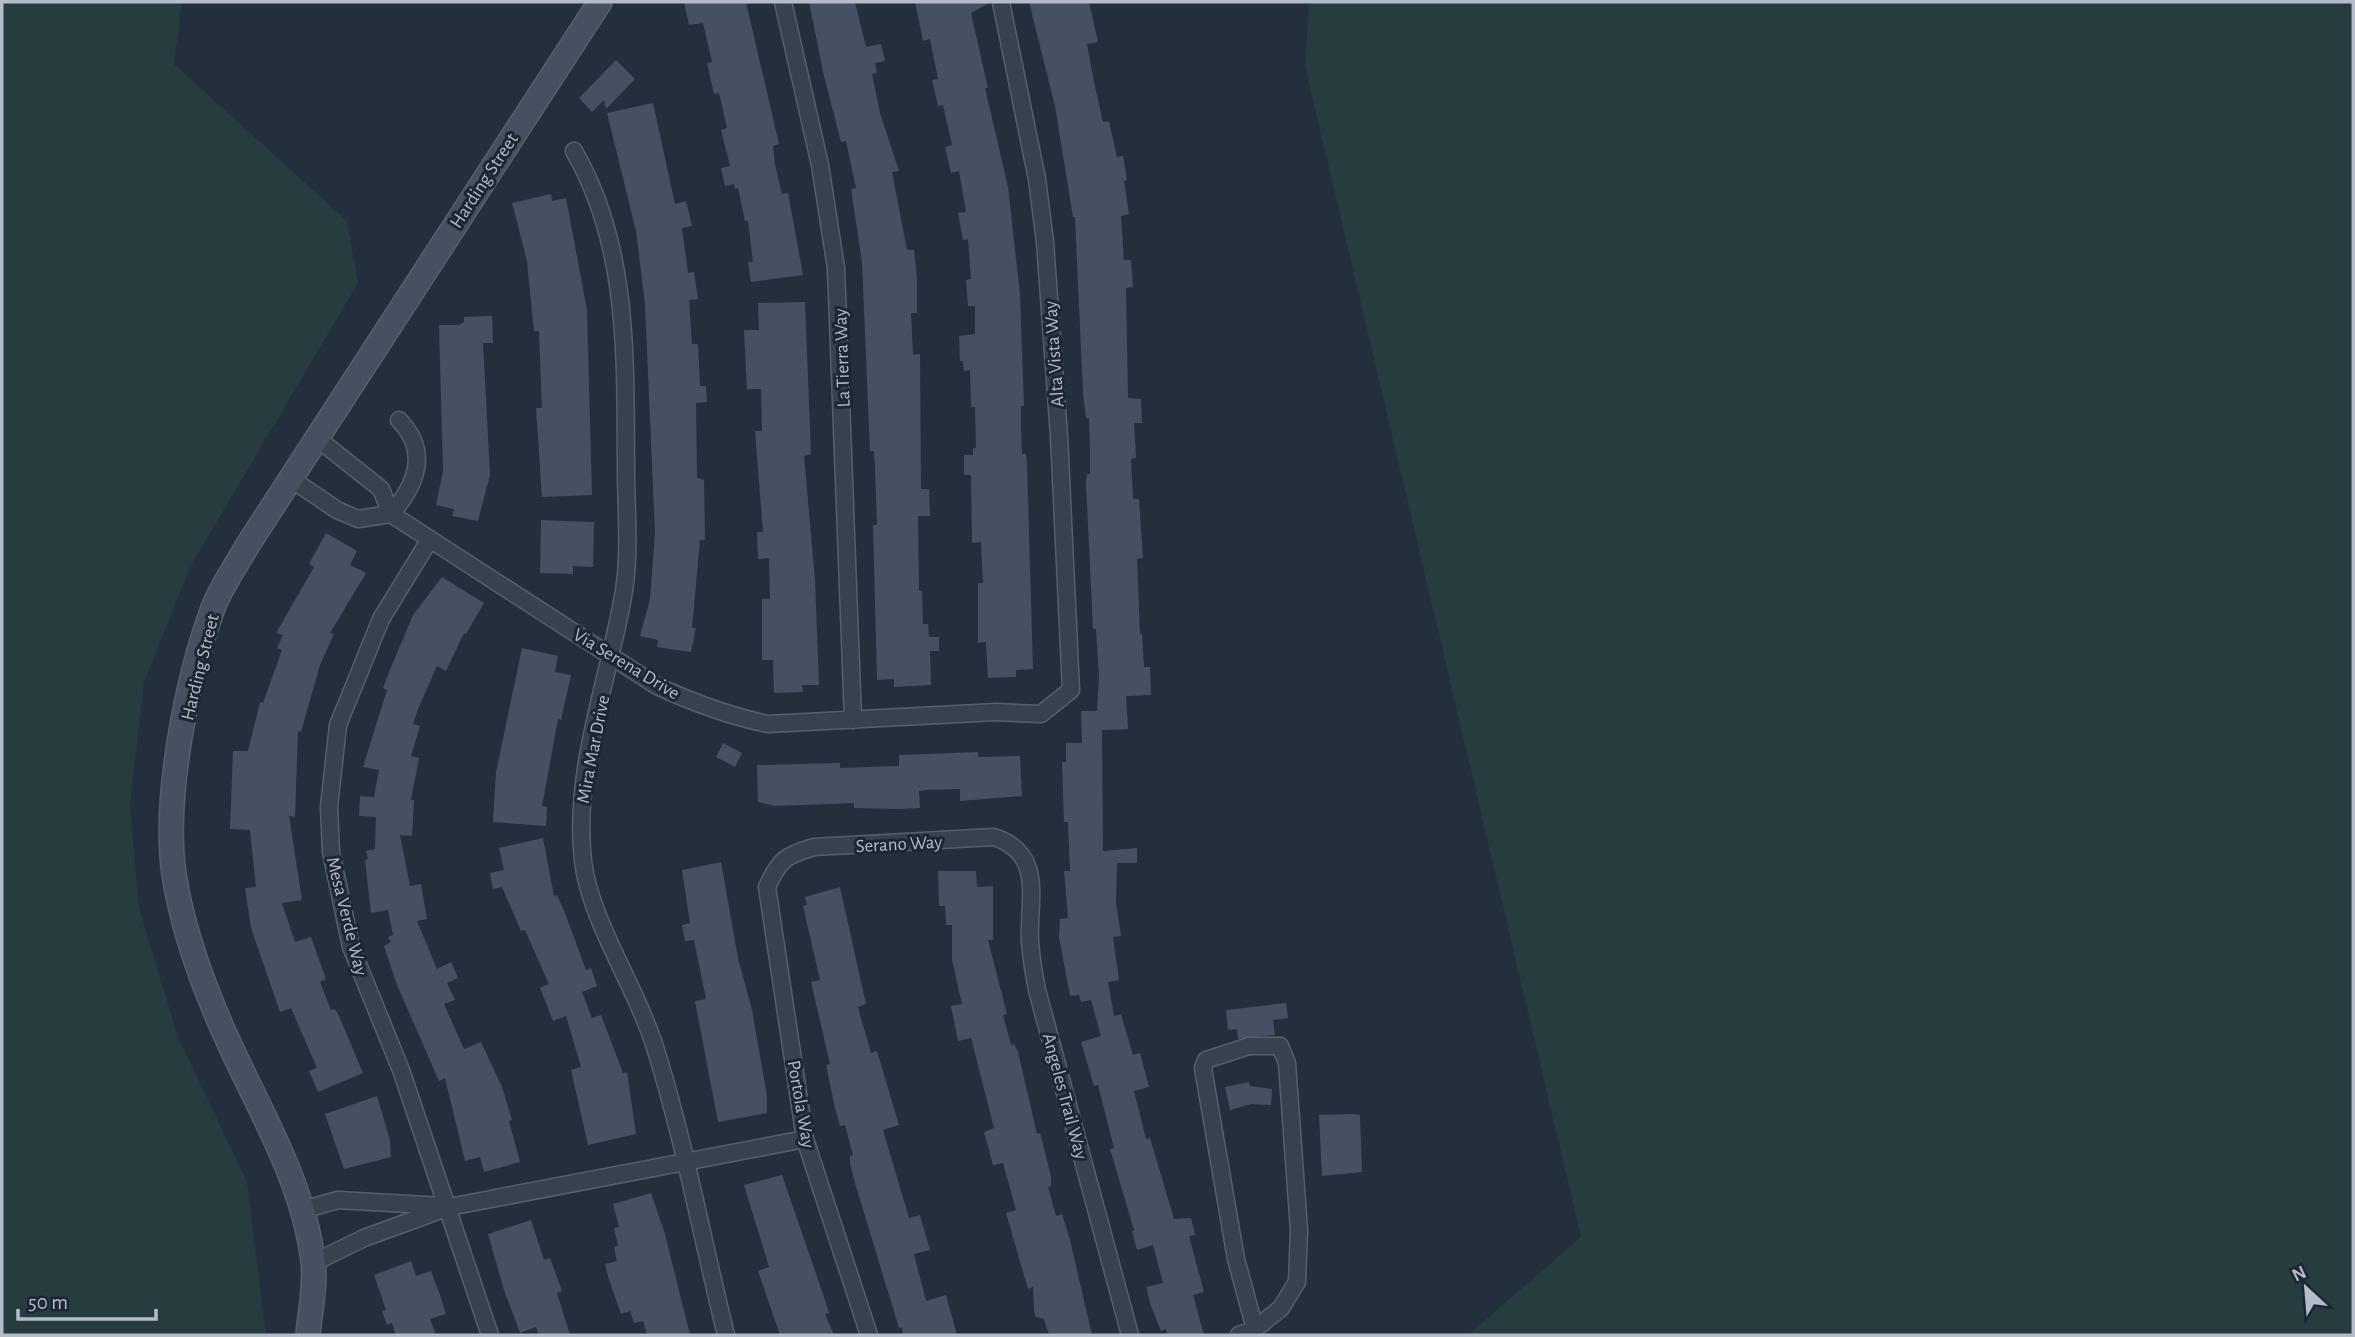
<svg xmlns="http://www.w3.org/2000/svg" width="2355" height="1337" font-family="'Alegreya Sans',sans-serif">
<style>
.green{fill:#263c3f}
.building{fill:#455162}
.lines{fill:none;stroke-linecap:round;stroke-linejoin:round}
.street-casing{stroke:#565f6c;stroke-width:19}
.secondary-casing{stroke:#565f6c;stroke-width:26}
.street{stroke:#38414e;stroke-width:16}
.secondary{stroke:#465061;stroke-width:23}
.labels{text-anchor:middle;stroke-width:6;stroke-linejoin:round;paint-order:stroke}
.street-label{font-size:19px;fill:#b4bcc9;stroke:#1d2633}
</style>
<rect width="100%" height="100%" fill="#242f3e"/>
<path class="green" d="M2,2h180l-8,62 173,157 11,62 -168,284 -46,115 -14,123 9,103 39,129 69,145 19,153h-264z
M1309,2h1044v1333h-885l113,-98 -276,-1171z"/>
<path class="building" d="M684,2h62l33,142 -6,2 2,18 7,30 6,-1 15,82 -52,7 -3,-20h5l-5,-41h-3l-7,-33 -3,1 -1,-5 -9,2 -4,-18 9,-2 -9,-36 6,-2 -8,-35 -5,1 -7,-31 5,-1 -9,-39 -14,2z
M809,2h46l11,45 15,-3 4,17 -10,2 2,10 -5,1 8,39 19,58 -7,1 15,78h7l3,27v36h-6l2,42 7,-1 1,135h8l1,27h-12l1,75h3l1,33h5l1,13h10v14h-9l1,34 -37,2v-8l-17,1 -4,-155h4l-2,-56 -1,-18h-4l-8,-189 -11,-73 5,-1 -10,-47 -5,1 -17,-66z
M915,2h76l-20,11 17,75h-3l23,99 12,108 4,111h-3v18l1,30h4l1,9 6,206 -17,1v7l-28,1 -2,-36 -8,1v-60h5l-2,-41 -9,1 -1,-68h-7v-20h9v-7h3l-1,-41h-4l-1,-37 -6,1 -1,-10h-3l-1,-25 16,-2v-28h-7l-2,-26 5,-1 -3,-40 -5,1 -5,-27 8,-1 -7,-41 -8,2 -6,-26 7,-2 -9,-40 -5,1 -6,-26 6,-1 -8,-40 -7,2z
M1029,2h60l9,40 -11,2 7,38 9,40 6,-1 8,36 6,-1 4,24 -3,1 5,33 -8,2 3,44h7l2,27 -7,1 2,110 13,1 1,24h-8l2,35 -5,1 2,40h6l4,59 -6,1 3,75h2l2,33h6l1,28 -25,1 2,33 -26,1 1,121 34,-3v15h-20l-1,40 5,33 -8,1 6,43 -11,2 6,34 7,-2 12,41 7,-2 9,34 -15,4 12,48 4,-1 24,81 17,-1 4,17 -6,1 15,56 -11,3 11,40h-37l-1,-6 -5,2 -10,-25 -5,-19 17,-4 -10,-38 -16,5 -5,-19 2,-1 -24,-81 4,-1 -16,-63 -4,1 -13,-44 20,-6 -10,-36 -10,2 -2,-7 -9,1 -11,-59 1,-18 8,-1 -4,-47h6l-2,-49h-4l-2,-60h4v-19h16l-1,-32h16l2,-34 -3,-48h-3l-7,-146 1,-9h3v-24l-1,-32h-3l-3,-25 -8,-176h-2l-18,-111z
M616,60l19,19 -29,30 -2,-9 -12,12 -13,-14z
M653,103l22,101 11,-3 6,25 -10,2 6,45 6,-1 4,27 -9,1 3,44h6l2,42h6l1,16 -11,1 1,75 7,2 1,60h-5l-8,88h4l-5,24 -34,-5 1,-7 -18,-4 10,-37 5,-66 -10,-229 -9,-73 -29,-118z
M551,194l1,7 14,-3 21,112 5,185 -50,2 -6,-89h6l-3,-77h-5l-7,-70 -15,-58z
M805,302l6,152 -7,2 11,124 4,105h-17l1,7 -29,1 -1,-33h-11v-61h8l-1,-41 -11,1 -1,-27h6l-8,-101h7l-1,-42h-14l-3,-59h15l-1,-27z
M492,316l1,27h-10l7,132 -12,46 -26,-5 2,-7 -18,-4 7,-34 -4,-146h20l5,-3v-5z
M541,520l53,2 -1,45 -20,-1v8l-33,-1z
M326,533l31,18 -7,14 16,8 -36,60 4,1 -14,31 -19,67 -3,-1 -3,86 -6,-1 13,84 -20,3 13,39 16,-5 15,42 -6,3 11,28 4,-1 4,7 24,57 -45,19 -9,-21 8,-3 -26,-60 -11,4 -29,-84 -6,-40 11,-1 -6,-57 -20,-1 3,-78h15l12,-49 3,1 19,-53 -5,-2 6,-13 -7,-2 38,-66 -5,-3z
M442,577l42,26 -18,31 -2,-1 -18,38 -9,-5 -19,43 -5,15 7,2 -9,30 8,2 -8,42h3l-2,36 -12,-1 10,51 11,-2 6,35 -10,2 20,48 14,-7 7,16 -11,5 8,17 -11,4 20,45 17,-7 21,45 10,33 -3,1 11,41 -36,10 -4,-15 -15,4 -20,-83 -6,3 -42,-96 -13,-39 7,-4 -3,-5 5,-2 -5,-25 -17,3 -6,-53 3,-1 -2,-8 9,-2 1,-32 -17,-1 1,-20 14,1 5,-27 -16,-3 24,-77 -4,-2 6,-16 24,-57z
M522,648l36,8 -3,16 16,3 -10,45 -3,-1 -16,87 5,1 -1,19 -53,-4 3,-50z
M723,743l19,10 -7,14 -19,-10z
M978,752v5l42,-1 2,40 -62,5v-12l-34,1 -7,1 1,17 -20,1 -46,-1v-5l-79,3 -17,-4 -1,-37 83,-2v5l59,-2v-11z
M543,838l11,58 3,-1 8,18 21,57 5,-2 6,18 -15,6 10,26 9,-3 22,58 4,-1 9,62 -48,11 -17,-75 10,-3 -15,-51 -13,5 -13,-33 9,-4 -24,-54 -4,1 -19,-44 -9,2 -3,-16 14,-3 -5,-22z
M721,862l17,96 14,52 15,86v17l-49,9 -23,-121 11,-2 -12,-59 -9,1 -3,-16 8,-2 -8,-53z
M938,871h38l1,16 16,-1v54h-5l19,74 -4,1 8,30 3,-1 4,8 19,82 3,-1 5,19 6,25v9l-3,1 8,29 6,-2 8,26 22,95h-43l-5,-16 -8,-2 -2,-5 -1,-25 -5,2 -22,-76 10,-3 -13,-47 -10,2 -9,-33 10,-4 -23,-90 -13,3 -7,-35 11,-2 -10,-44v-35h-6l-1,-19h-6z
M840,887l26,117 -8,3 13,46 6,-2 22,74 -16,5 26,88 11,-3 10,35 -16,4 12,47 20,-6 11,40h-54l-1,-8 -3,1 -44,-145 -5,-19v-8l3,-1 -8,-30 -5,1 -5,-18 -9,-43 4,-1 -19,-82 9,-2 -17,-74 4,-1 -2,-8z
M1286,1003l2,15 -15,2 2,15 -37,4 -1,-10 -9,1 -2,-20z
M1249,1082l1,4 22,3 -1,16 -20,-1 -21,6 -5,-23z
M377,1096l13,44 1,17 -47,12 -19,-55z
M1352,1114l8,1 2,57 -40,4 -3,-61z
M782,1175l41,119 6,19 -4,1 9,21h-54l-22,-64 11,-4 -25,-82z
M651,1193l14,41 25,101h-43l-4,-14 -9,2 -4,-12 -9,3 -12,-34 -4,-16 12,-3 -3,-14 4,-1 -4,-18 5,-1 -6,-23z
M531,1220l13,40 6,-2 12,33 -5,2 13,42h-31l-3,-8 -16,6 -16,-43 -16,-56z
M411,1261l5,15 15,-5 9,24 6,19 -16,5 6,16h-40l-4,-12 -5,2 -5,-14 4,-1 -12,-35z"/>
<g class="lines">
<g class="street-casing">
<path id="street" d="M783,2l37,163 16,103 17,452
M574,151c56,97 51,209 52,317 0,44 5,91 -4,134 -16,86 -49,172 -39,259 7,59 52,124 71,183 30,95 48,194 72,291
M318,439l63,50 10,25 266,172c37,17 72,30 111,38l228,-12 45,2 30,-24 -12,-254 -14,-194 -8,-63 -36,-177
M291,479l46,31 21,9 33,-5
M391,514c25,-29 39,-62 8,-94
M430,539l-49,80 -43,106 -9,82 2,45 20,95 50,123 89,265
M302,1210l36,-10 105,6
M313,1263l51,-25 85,-31 356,-68
M869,1335l-64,-196 -38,-252c12,-27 19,-32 47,-40l180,-10c51,17 34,62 36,104 1,17 4,33 7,49l93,345
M1239,1335l16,-6 26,-21 16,-26 2,-52 -12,-167 -7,-17h-31l-43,14 -3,8 33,191 19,70"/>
</g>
<g class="secondary-casing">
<path id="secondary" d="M308,1335c2,-24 8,-49 5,-74 -11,-90 -65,-168 -98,-250 -18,-43 -34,-91 -41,-137 -11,-75 13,-195 39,-266 9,-23 24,-44 36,-65l351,-541"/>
</g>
<use href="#street" class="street"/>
<use href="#secondary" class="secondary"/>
</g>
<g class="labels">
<g class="street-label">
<text transform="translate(483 180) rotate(-57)" y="7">Harding Street</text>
<text transform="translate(1053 354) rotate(-94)" y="7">Alta Vista Way</text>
<text transform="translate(841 358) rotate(-92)" y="7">La Tierra Way</text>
<text transform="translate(627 663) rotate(31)" y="7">Via Serena Drive</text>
<text transform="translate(199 667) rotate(-76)" y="7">Harding Street</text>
<text transform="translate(592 749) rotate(-79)" y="7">Mira Mar Drive</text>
<text transform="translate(899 843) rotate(-3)" y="7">Serano Way</text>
<text transform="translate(348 916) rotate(76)" y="7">Mesa Verde Way</text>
<text transform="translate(1066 1096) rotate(75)" y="7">Angeles Trail Way</text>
<text transform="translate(802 1104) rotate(80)" y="7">Portola Way</text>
</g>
</g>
<rect width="2355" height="1337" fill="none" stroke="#b4bcc9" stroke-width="7"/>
<g transform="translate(2306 1288) rotate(334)" stroke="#1d2633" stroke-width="5" paint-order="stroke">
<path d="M0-5L12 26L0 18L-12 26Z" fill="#b4bcc9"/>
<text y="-10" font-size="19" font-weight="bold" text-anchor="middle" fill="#b4bcc9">N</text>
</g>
<path d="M18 1309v10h138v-10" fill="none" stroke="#b4bcc9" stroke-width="3.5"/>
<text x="28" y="1309" font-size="21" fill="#b4bcc9" stroke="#1d2633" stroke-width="5" paint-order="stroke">50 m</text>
</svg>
